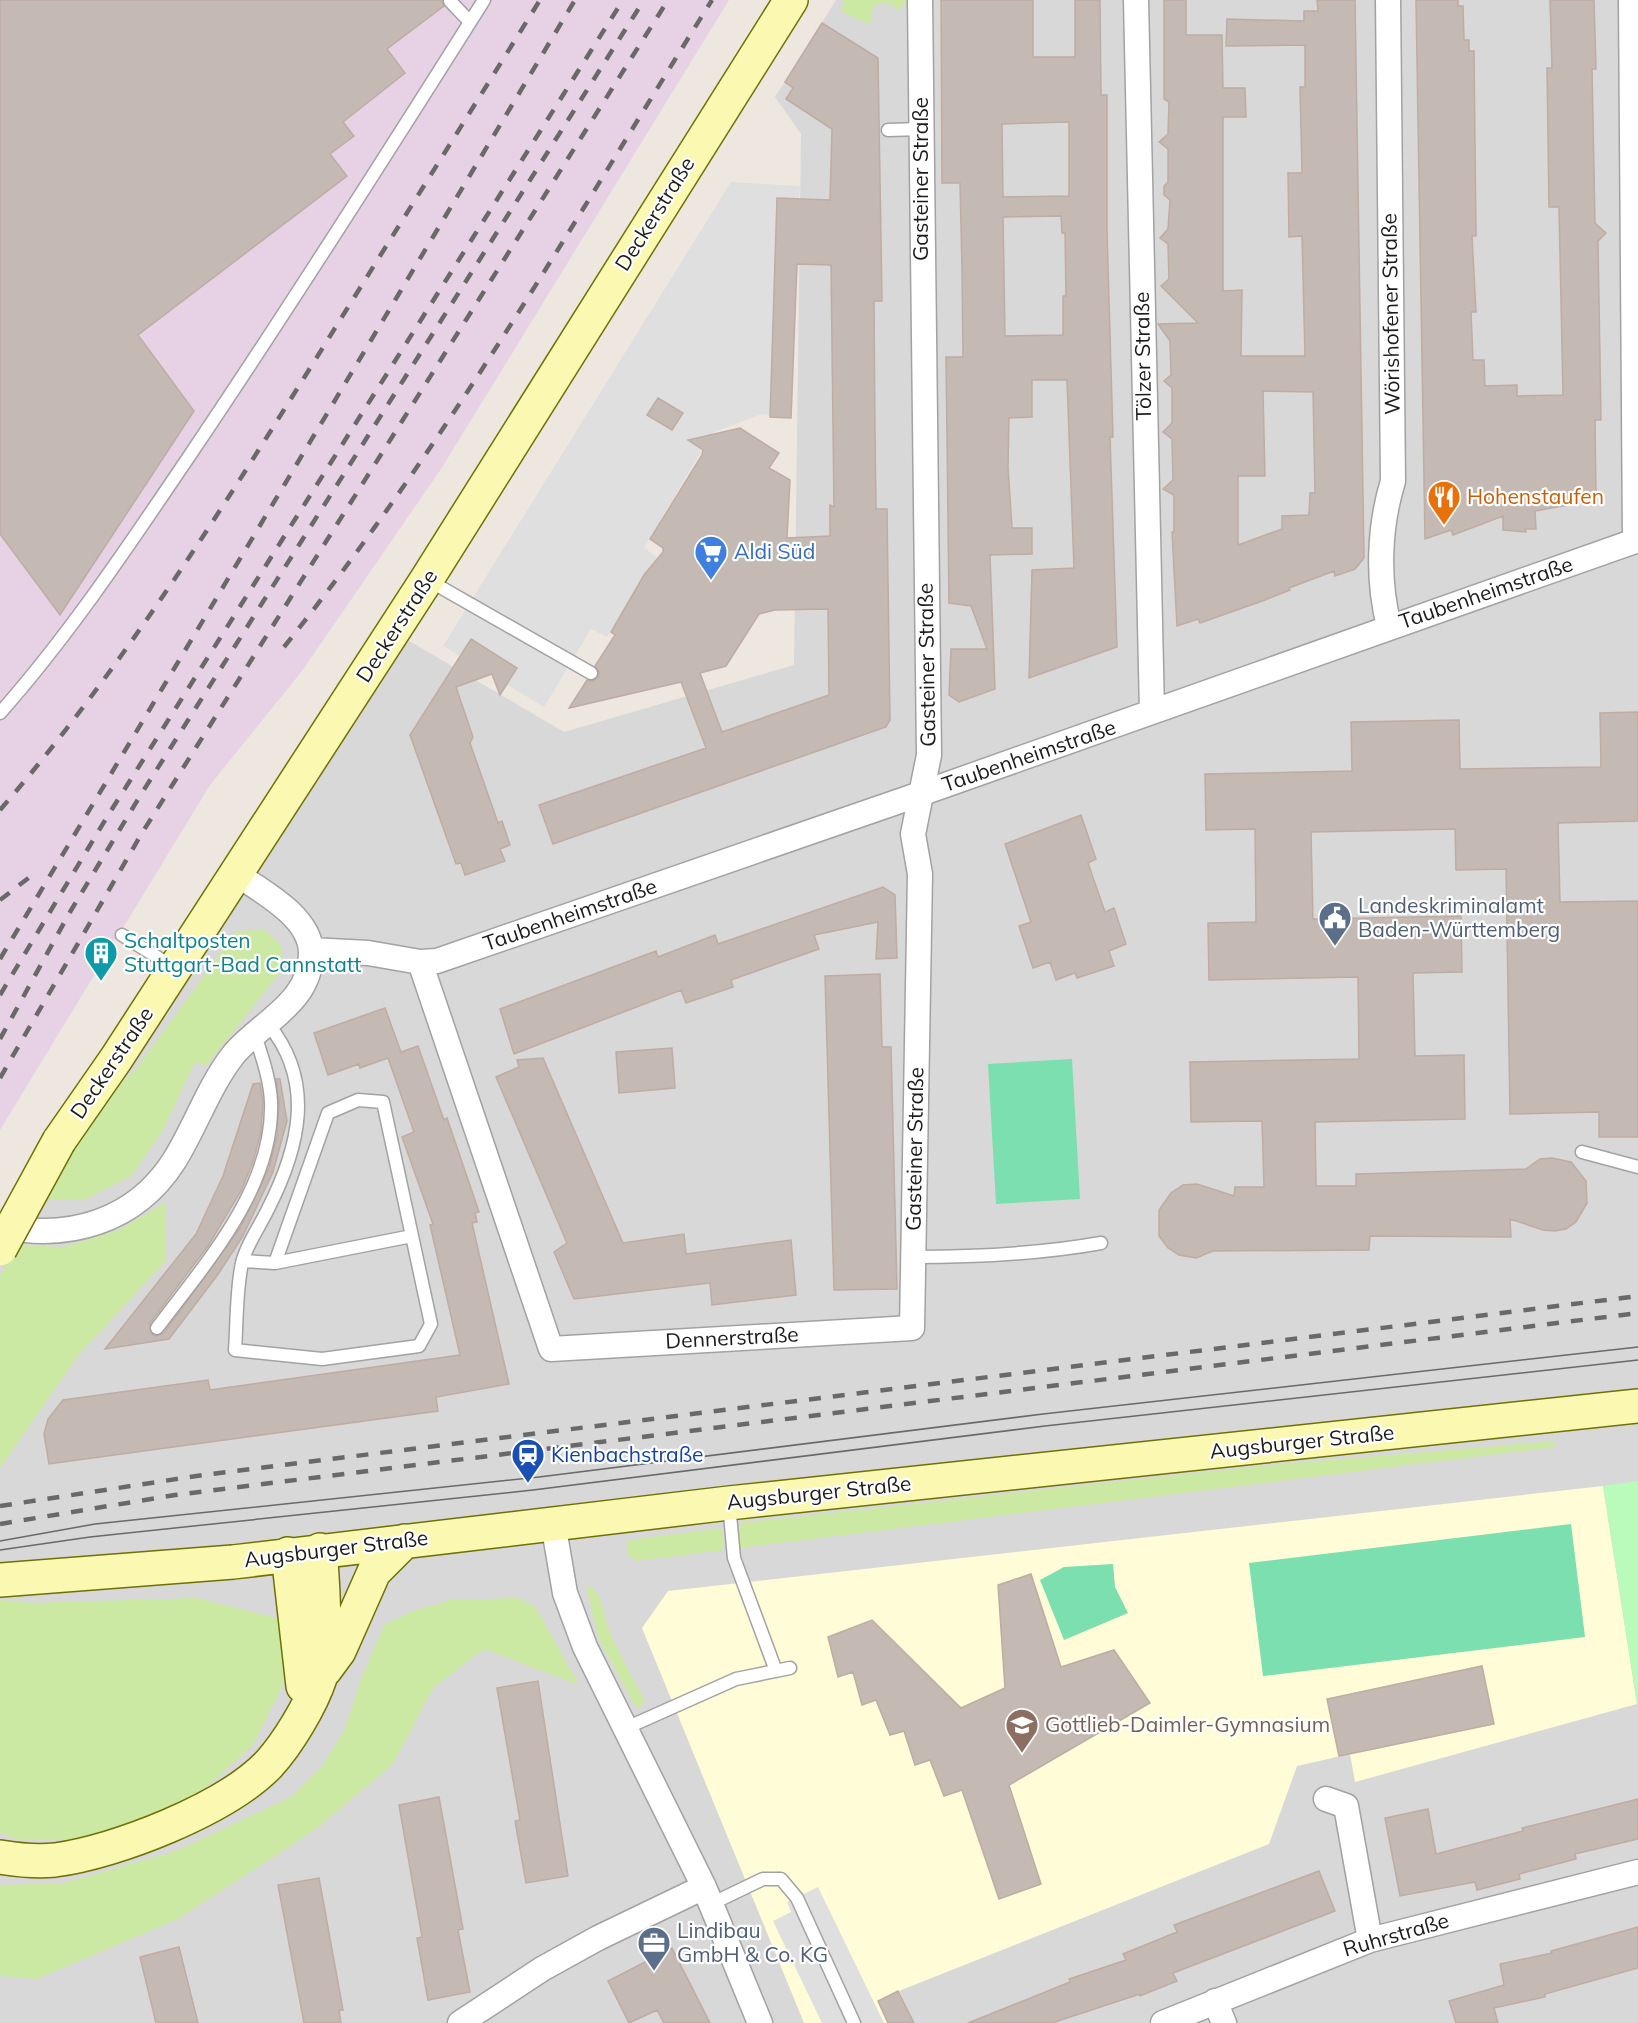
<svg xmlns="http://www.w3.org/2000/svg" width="1638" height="2023" font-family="Mulish,sans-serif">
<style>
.residential{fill:#d9d8d8}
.industrial{fill:#e6d2e4}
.education{fill:#fffcd7}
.grass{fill:#cce9a4}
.park{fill:#bafaba}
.pitch{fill:#7bdfb0}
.parking{fill:#dfdfdf}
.building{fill:#c4b9b3;stroke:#bfaca2;stroke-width:1.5;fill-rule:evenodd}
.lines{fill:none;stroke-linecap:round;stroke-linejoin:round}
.lane-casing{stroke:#a2a2a2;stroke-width:15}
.street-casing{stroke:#a2a2a2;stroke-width:27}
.secondary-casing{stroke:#6e7103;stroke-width:36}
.lane{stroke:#fff;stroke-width:12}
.street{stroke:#fff;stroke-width:24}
.secondary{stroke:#faf8b1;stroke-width:33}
.tram{stroke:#696969;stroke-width:1.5}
.rail{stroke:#696969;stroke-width:4.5;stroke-dasharray:12 12;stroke-linecap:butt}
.secondary-bridge-casing{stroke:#6e7103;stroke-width:36;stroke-linecap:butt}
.secondary-bridge{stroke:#faf8b1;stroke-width:33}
.labels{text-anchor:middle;stroke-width:4.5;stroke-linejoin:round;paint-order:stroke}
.street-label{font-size:21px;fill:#1b1b1b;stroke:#fff}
.food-label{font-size:21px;fill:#c56008;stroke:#fff;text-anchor:start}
.shop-label{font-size:21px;fill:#366cbe;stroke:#fff;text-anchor:start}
.service-label{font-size:21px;fill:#4e5e75;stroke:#fff;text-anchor:start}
.culture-label{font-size:21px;fill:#0d838f;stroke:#fff;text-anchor:start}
.transit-label{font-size:21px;fill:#164399;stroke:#fff;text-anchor:start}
.education-label{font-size:21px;fill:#785e54;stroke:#fff;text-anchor:start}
</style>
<rect width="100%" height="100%" fill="#ede7e0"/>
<path class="residential" d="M836,0h802v2023h-1638v-777l389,-617 175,103 230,-67 7,-531 -26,-37z"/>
<path class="industrial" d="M0,0h729l-288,469 -139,202 -92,114 -210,345z"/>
<path class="education" d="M1603,1486l34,218 -282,78 -5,-28 -53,12 -28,78 -370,147 12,25 -13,7h-94l-162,-395 26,-37z"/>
<path class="grass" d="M844,0h63l-9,11 -8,-8h-11l-8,7v11l-3,3 -27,-13z
M264,929l18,17v24l-76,96 -11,-4 -32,68 -31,45 -47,25 -42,-1 56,-94 37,-36 100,-137z
M166,1202l-1,60 -85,91 -80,115v-191l15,-32 48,2 56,-17z
M1555,1441l-1,6 -814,101 -1,-25 533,-58z
M722,1528l2,22 -88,11 -8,-6v-15z
M591,1586l8,10 11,38 35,68 -8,7 -38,-70 -13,-52z
M197,1598l84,21 3,64 -31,62 -50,45 -63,31 -67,19 -56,-1 -17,-6v-233l32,3z
M517,1598l18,8 44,79 -95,-36 -51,39 -40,76 -77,65 -138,90 -141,60 -37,-3v-91l64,-2 112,-32 115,-54 30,-29 23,-37 19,-57 21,-49 31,-15 36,-10z"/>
<path class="park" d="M1638,1481v222l-1,1 -34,-218z"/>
<path class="pitch" d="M1072,1059l8,140 -84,5 -8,-140z
M1571,1524l14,113 -322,39 -14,-113z
M1113,1564l2,23 13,26 -64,27 -24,-60 24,-13z"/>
<path class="parking" d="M731,182l69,4 -2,27h-22l-3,131 21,1 -1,30 -21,-1v10h20l-1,34 -29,-4 -50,19 -68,115 13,9 -50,80 -16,-8 -47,78 -101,-61z
M818,1887l66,136h-62l-49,-102 18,-9 -4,-10z"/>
<path class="building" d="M0,0h442l2,6 -57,43 18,24 -62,49 11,14 -24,18 17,22 -209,159 56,76 -134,204 -60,-81z
M941,0h92v57h42v-57h25l1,95h6v136l6,206h-3l7,210 -88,31 3,-108 42,-2 -7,-188h-35v37l-23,1 -1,49 4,61h20v26l-42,1 5,134 -36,13 -10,-7 2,-46h36l-16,-43 -22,-3 -3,-246h17l-1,-89 -2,-85h-18zM1069,122v74l-66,1 -1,-73zM1061,216l1,17h3l1,63h-3v39l-58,1 -2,-119z
M1164,0h22v35h36l1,53h22l1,29h-23v174l19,-1 -1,66h64l-3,-120 -13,1 -1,-64h14l-2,-86h5v-42l-79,1 1,-27 77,2v-10h14l-1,-11h38l9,558 -9,11 -20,7 -1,-5 -45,17 1,2 -25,10 -65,23 -2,-4 -21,7 -5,-94h2v-37l-11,-6 10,-9 -1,-41 -9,-7 9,-9v-35l-8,-7 7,-6 -1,-34 -12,-17 40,-1 -37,-37 8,-7 -1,-35 -8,-6 8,-9 2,-29 -6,-5v-9l4,-4v-33l-9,-7 9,-8 1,-32 -5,-3zM1263,391l50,1 2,101h-5l-1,22 -27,1v13l-44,16v-69h27z
M1416,0h42v6h5l1,34h5v11h5l2,185h-4l4,76h-5l2,48h11l1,26 32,-1v11l46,-1 -4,-188h-10l-2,-139h5l-2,-68h44l2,69h-4l3,154 11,10 -8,8 3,179h-6l1,80 -61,11 1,18h-11l1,3 -23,-2v-14l-50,19 -2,-5 -26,9z
M822,23l56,35 4,243h-8l1,132 1,76h11l3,211 -4,7 -333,117 -14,-39 167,-57 -25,-66 -112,26 18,-28 5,1 6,-3 1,-6 -4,-6 20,-31 -4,-3 33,-57 19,-23v-4l-13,-9 52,-84 1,-5 -15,-10 52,-12 39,25 -10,15 21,12 -3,58 43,-2v-31l4,2 -3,-242 -34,-1 -6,154 -21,-1 7,-219 53,2 2,-71 -46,-30 7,-11 -8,-6zM828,609l1,86 -107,37 -22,-59 26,-7 33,-52 16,-4z
M658,398l25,15 -11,17 -25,-15z
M471,639l46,29 -17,27 -8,-21 -36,13 17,50 -3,6 28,80 4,-2 8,24 -10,4 5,12 -40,14 -4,-12 -5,1 -46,-129z
M1638,712v109l-80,2 2,79 78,-1v236h-39v-25l-89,2 -4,-245 -50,1 -1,-41 -144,3 2,87 148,-3 1,56 -49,1 2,83 49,-1 1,64 -150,3 1,64h40v-12l170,-5 14,-10 12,-1 19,4 15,19 1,22 -11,19 -10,7 -11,2 -12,-1 -33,-11 1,18 -141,-1 -1,14 -156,1 -17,7 -17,-3 -11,-7 -9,-12v-26l12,-17 12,-8 14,-1 37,12 1,-9h29l-2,-66 -71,1 -1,-60 169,-3 -1,-82 -149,3 -1,-57 48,-1 -1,-93 -49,1 -1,-56 147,-3 -1,-49 108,-2 1,49 141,-2 -1,-54z
M1081,815l15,44 -8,4 17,49 9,-4 12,36 -17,7 5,15 -37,12 -2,-5 -19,7 -6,-18 -17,6 -14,-42 12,-4 -26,-78z
M883,887l12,8 2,63 -21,1 2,-37 -64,13 5,14 -88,31 2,7 -47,16 -5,-13 -167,64 -14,-45 156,-58 2,6 57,-22 3,9z
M880,974l2,73h9l6,242 -63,1 -9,-314z
M385,1008l16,44 17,-6 26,74 3,-2 32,94 -4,1 2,9 -5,1 37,161 -73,13 2,14 -389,53 -5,-30 4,-15 15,-19 145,-20 2,10 250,-35 -30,-130 3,-1 -31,-87 12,-5 -26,-74 -28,10 -1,-4 -31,11 -14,-42z
M672,1048l3,40 -56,5 -3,-41z
M543,1058l80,185 61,-9 2,20 105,-14 5,55 -84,10 -2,-22 -136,16 -20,-47 13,-9 -71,-166 23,-10 -2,-7z
M276,1079h4l7,42 -14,51 -30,64 -24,37 -50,66 -64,10 91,-115 27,-58 30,-92 7,-1 3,19 -2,30 -8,30 -12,29 -33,55 -58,77 2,11 5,2 7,-3 76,-105 29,-60 8,-32 2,-34z
M1031,1574l30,93 53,-17 36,53 -141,82 32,99 -42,15 -37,-109 -18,6 -14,-36 -15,5 -11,-34 -14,4 -14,-35 -14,5 -9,-33 -15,5 -10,-40 44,-17 89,88 44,-20 -7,-103z
M1482,1666l12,58 -155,32 -12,-57z
M538,1681l30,195 -42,7 -11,-62 5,-1 -23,-132z
M439,1797l24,132 -5,1 12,62 -42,8 -11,-62 5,-1 -23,-132z
M1638,1799v40l-63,15 1,5 -57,15 1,5 -43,11 -2,-8 -75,14 -15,-78 43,-9 8,45 87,-23 -1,-3z
M1319,1871l16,40 -162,62 4,8 -37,15v-2l-88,29h-84l102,-41 -1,-3 57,-19 -3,-6 54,-22 -3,-7z
M319,1878l24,132h-4l2,13h-37l-26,-138z
M1638,1927v41l-93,26v3l-51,11 4,15h-42l-7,-22 55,-16 -4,-21 52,-11 -1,-2z
M179,1947l19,76h-42l-16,-66z
M672,1948l38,75h-46l-7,-13 -28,13 -21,-42z
M898,1991l16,32h-26l-10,-22z"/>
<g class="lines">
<g class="lane-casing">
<path id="lane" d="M450,1l20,21
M888,130l33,-1
M428,580l163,93
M0,713c70,-79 129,-168 188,-255 102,-151 199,-304 296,-458
M122,935l51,32
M1582,1152l56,15
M913,1257c64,0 126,-3 188,-14
M243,1261l32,2 137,-27 19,88 -12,22 -97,13 -87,-9c2,-28 1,-59 7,-87 4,-18 18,-37 26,-54 31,-61 48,-127 0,-185
M275,1263l53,-150 30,-13 25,2 29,134
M157,1328c48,-64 117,-140 114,-226 -1,-23 -9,-45 -16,-67
M729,1504l5,54 42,113
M626,1728l110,-49 54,-11
M711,1904l52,-25h18l16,19 57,125"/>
</g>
<g class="street-casing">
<path id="street" d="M1136,0l16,712
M1388,0l5,481c-14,46 -16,98 -4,145
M311,950l57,3 52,9 17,-1 483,-167 715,-253 -4,-541
M420,962l131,387 361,-21 8,-454 -7,-40 16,-79 -9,-755
M0,1226c68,15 135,-4 174,-65 22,-35 34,-74 60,-107 27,-32 78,-52 77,-102 -1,-36 -50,-61 -76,-79
M553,1523l12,70 20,54 119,240 56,136
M1326,1799l20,7 24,134
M1215,2001l9,22
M460,2023l82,-54 56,-31 106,-51
M1163,2023l207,-83 268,-68"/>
</g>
<g class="secondary-casing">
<path id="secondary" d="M59,1141l57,-82 311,-480 364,-579
M288,1554l15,132
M0,1580l233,-18 496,-59 909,-97
M325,1670l14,-19 35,-79 31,-31
M0,1857c18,3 36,5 55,3 61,-8 171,-51 214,-96 19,-21 42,-59 51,-86 3,-8 2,-19 3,-28 2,-34 0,-66 -3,-100"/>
</g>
<use href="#lane" class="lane"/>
<use href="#street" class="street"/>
<use href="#secondary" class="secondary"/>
<path class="tram" d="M0,1541l95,-17 444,-47 504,-63 595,-67
M0,1550l90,-13 443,-47 512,-64 593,-66"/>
<path class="rail" d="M284,647c162,-202 291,-428 428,-647
M0,810c121,-140 219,-296 317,-453 74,-119 149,-238 223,-357
M0,900l35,-27
M0,959l575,-959
M0,995l107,-178 516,-817
M0,1039l70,-127 70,-116 504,-796
M0,1078l142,-245 526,-833
M0,1506l203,-31 1435,-179
M0,1524l175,-29 1463,-182"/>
<g class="secondary-bridge-casing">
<path id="secondary-bridge" d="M0,1249l59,-108"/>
</g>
<use href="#secondary-bridge" class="secondary-bridge"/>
</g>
<defs>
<g id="restaurant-pin" transform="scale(1.725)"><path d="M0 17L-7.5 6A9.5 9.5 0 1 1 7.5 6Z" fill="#e8710a" stroke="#fff"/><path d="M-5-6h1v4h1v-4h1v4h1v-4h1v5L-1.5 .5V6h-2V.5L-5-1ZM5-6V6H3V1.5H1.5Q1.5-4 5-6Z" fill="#fff"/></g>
<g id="supermarket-pin" transform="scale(1.725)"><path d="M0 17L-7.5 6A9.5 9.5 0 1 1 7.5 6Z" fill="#3f7fe0" stroke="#fff"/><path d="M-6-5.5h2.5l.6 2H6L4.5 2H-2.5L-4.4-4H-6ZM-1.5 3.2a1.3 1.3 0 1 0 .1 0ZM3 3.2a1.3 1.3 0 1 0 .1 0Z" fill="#fff"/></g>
<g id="civic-pin" transform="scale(1.725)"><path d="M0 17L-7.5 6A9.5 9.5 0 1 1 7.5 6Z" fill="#5c6f8a" stroke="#fff"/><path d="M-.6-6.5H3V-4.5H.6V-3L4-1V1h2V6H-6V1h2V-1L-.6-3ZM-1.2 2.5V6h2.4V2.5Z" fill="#fff"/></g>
<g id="building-pin" transform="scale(1.725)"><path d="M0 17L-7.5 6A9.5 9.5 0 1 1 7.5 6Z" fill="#0f9aa8" stroke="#fff"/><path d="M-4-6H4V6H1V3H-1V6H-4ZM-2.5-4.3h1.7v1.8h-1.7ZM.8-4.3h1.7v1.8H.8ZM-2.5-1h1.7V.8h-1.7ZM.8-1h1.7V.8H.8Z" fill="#fff"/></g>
<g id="station-pin" transform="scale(1.725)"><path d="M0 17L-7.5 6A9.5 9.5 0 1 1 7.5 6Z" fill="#1a4fb4" stroke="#fff"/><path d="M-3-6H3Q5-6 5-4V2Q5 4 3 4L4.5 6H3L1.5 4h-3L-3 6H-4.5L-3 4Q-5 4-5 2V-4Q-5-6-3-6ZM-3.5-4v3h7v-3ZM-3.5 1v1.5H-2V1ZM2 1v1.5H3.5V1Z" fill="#fff"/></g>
<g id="school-pin" transform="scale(1.725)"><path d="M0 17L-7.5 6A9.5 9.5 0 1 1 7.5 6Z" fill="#8d6e63" stroke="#fff"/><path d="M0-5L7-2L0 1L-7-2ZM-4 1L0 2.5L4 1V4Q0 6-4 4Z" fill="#fff"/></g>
<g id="office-pin" transform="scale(1.725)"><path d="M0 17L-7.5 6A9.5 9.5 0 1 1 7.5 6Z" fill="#5c6f8a" stroke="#fff"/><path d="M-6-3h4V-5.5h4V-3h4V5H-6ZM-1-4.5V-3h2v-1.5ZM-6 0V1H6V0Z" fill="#fff"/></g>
</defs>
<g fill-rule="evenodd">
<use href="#restaurant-pin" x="1444" y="497"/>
<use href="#supermarket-pin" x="711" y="552"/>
<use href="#civic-pin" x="1335" y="918"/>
<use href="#building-pin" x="101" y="953"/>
<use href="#station-pin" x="528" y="1455"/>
<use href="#school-pin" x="1022" y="1725"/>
<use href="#office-pin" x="654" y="1943"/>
</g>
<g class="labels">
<g class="street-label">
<text transform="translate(921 179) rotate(-90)" y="7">Gasteiner Straße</text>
<text transform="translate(655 214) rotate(-58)" y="7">Deckerstraße</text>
<text transform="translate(1391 314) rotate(-91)" y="7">Wörishofener Straße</text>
<text transform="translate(1143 356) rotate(-91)" y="7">Tölzer Straße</text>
<text transform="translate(1486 593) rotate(-19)" y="7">Taubenheimstraße</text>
<text transform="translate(397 626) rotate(-57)" y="7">Deckerstraße</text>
<text transform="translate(927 665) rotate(-91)" y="7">Gasteiner Straße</text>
<text transform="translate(1029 756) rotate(-19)" y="7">Taubenheimstraße</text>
<text transform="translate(570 915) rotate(-19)" y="7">Taubenheimstraße</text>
<text transform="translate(112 1063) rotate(-56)" y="7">Deckerstraße</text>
<text transform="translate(915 1149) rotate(-89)" y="7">Gasteiner Straße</text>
<text transform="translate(732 1338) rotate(-3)" y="7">Dennerstraße</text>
<text transform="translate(1302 1442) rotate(-6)" y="7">Augsburger Straße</text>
<text transform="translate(819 1493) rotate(-6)" y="7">Augsburger Straße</text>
<text transform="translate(336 1549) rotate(-7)" y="7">Augsburger Straße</text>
<text transform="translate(1396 1935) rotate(-16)" y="7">Ruhrstraße</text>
</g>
<g class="food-label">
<text x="1467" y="504">Hohenstaufen</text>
</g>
<g class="shop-label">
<text x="734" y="559">Aldi Süd</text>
</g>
<g class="service-label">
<text x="1358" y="913">Landeskriminalamt<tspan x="1358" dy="24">Baden-Württemberg</tspan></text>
<text x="677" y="1938">Lindibau<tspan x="677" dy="24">GmbH &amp; Co. KG</tspan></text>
</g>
<g class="culture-label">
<text x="124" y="948">Schaltposten<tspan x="124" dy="24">Stuttgart-Bad Cannstatt</tspan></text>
</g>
<g class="transit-label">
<text x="551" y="1462">Kienbachstraße</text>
</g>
<g class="education-label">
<text x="1045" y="1732">Gottlieb-Daimler-Gymnasium</text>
</g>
</g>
</svg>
